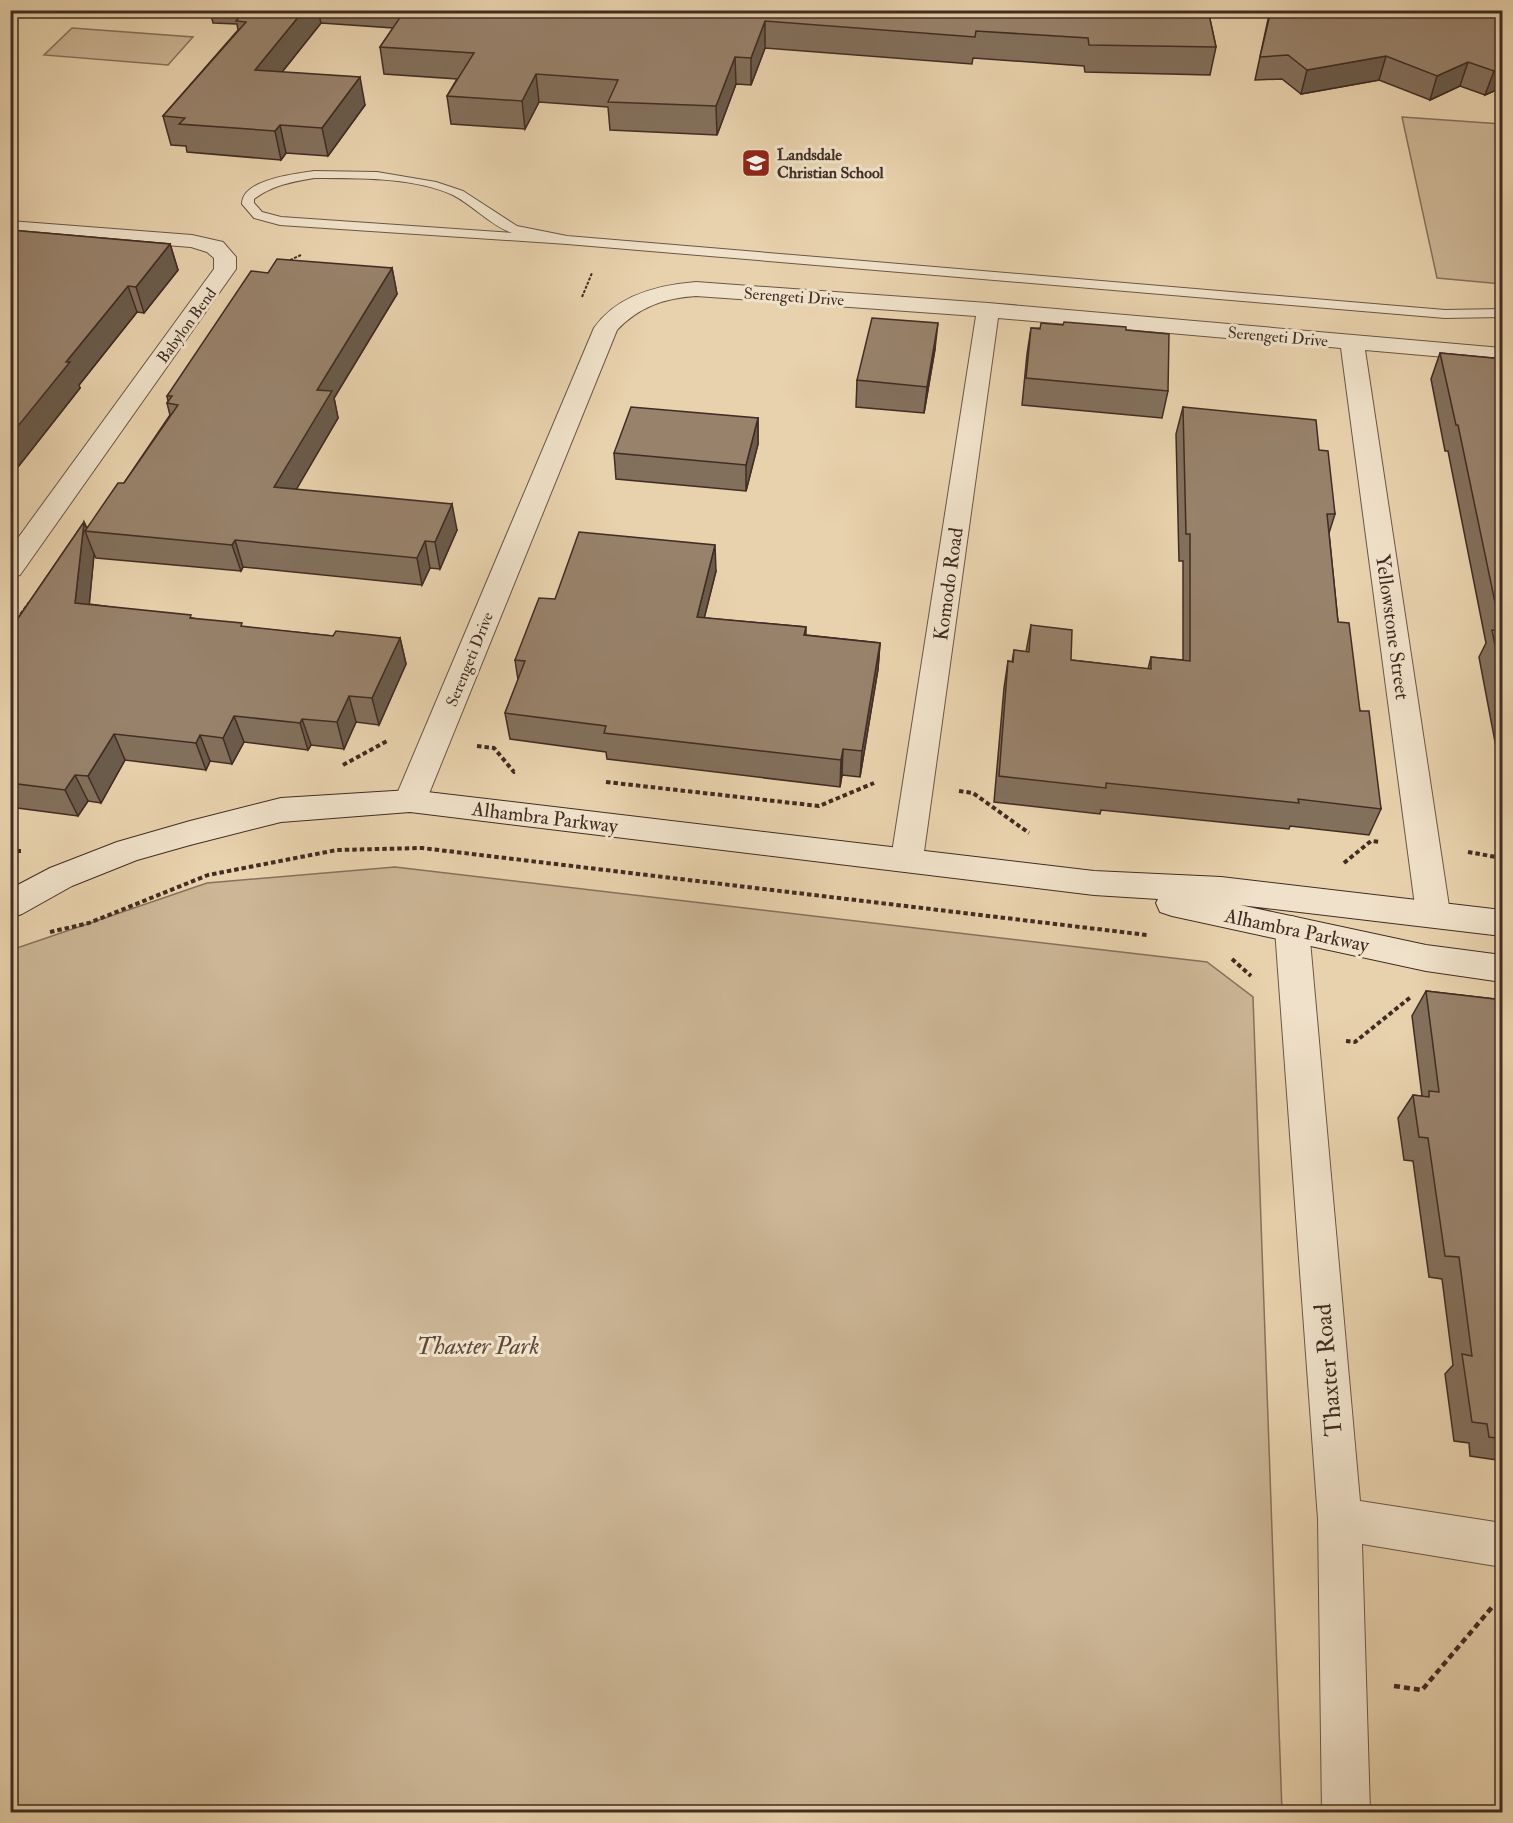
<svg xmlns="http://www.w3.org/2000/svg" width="1513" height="1823" font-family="'IM FELL Double Pica',serif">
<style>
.green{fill:#ccb696;stroke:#86715c;stroke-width:1.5}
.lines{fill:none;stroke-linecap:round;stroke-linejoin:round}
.lane-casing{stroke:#6b5646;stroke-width:2}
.street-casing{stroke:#6b5646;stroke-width:2}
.secondary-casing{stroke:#412c23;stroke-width:2}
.path-far3{stroke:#412c23;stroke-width:2;stroke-dasharray:3 1.5;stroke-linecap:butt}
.path-far2{stroke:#412c23;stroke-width:3;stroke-dasharray:4 2;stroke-linecap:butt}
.path-far1{stroke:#412c23;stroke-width:4;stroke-dasharray:4.5 3;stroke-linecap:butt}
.path{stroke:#412c23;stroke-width:4.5;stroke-dasharray:6 4;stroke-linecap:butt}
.lane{fill:#f0e2ca;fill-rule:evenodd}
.street{fill:#f0e2ca;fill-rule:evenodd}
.secondary{fill:#f0e2ca;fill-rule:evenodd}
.wall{fill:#83705c;stroke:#412c23;stroke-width:1.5}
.shaded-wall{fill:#6a5b4b;stroke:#412c23;stroke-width:1.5}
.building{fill:#98826b;stroke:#412c23;stroke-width:1.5}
.labels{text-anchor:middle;stroke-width:6;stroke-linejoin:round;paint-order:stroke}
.far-poi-label{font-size:16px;font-weight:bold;fill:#412c23;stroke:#f0e2ca;text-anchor:start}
.far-street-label{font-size:16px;fill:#412c23;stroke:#f0e2ca}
.street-label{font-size:20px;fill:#412c23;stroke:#f0e2ca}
.near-park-label{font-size:24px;font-style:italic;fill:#5d483a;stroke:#f0e2ca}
.near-street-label{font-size:24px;fill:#412c23;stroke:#f0e2ca}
</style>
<rect width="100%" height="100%" fill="#e8d2ad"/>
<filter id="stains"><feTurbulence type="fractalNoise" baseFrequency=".00333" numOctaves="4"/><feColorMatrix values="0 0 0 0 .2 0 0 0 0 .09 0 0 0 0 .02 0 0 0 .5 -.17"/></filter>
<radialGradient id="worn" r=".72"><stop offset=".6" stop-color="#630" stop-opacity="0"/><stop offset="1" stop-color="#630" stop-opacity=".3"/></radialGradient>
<path class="green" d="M72,28l121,9 -25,28 -124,-10z
M1402,117l100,7v160l-65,-6z
M395,867l812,95 46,35 29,815h-1271v-862l196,-67z"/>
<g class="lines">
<g class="lane-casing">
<path id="lane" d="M314,171l63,1 59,10 27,9 54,35 50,10 878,74 57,-1v8l-57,1 -878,-74 -287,-19 -26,-7 -12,-14c0,-25 54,-30 72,-33zM314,178c42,0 100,-1 139,17 21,11 37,30 59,38l-231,-16 -19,-5 -8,-9v-4c19,-14 37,-17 60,-21z"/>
</g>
<g class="street-casing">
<path id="street" d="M10,221l182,14 31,7 13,15v12l-216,306 -10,3v-29l204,-280v-11l-7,-6 -16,-5 -181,-14z
M696,282l292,21 514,45v14l-137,-12 85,563 -5,9 -12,4 -12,-4 -5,-9 -75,-565 -343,-30 -75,541 -5,9 -11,3 -11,-3 -5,-9 85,-543 -280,-20c-32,2 -57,11 -79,34l-191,471 -5,8 -11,3 -11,-3 -5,-8 200,-473c23,-33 64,-43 102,-46z
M1292,916l12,4 5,9 51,572 142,22v44l-140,-23 8,268h-48l-4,-293 -43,-590 5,-9z"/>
</g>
<g class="secondary-casing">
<path id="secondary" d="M410,790l684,81 127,6 281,33v26l-262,-31 186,40 76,10v27l-76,-11 -254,-55 -12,-4 -4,-9 2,-4 -64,-4 -684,-83 -129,10 -91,23 -53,15 -65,26 -50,28 -12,4v-29l40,-21 67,-26 73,-21 91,-23z"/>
</g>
<path class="path-far3" d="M286,262l15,-7
M582,297l10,-24"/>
<path class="path-far2" d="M10,629l19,-26"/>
<path class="path-far1" d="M477,746l17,2 20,24h4
M343,765l46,-25
M606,782l213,24 55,-23
M959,791l14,2 56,40
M10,851h11
M1468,852l34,6
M1344,863l27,-22 9,1
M50,932l39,-9 119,-48 129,-25 85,-2 725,87
M1232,959l19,17
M1346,1041l9,1 57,-46"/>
<path class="path" d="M1394,1686l28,4 71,-84 9,1"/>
<use href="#lane" class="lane"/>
<use href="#street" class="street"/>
<use href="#secondary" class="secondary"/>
</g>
<path class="wall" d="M148,10h1060l8,37 -6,28 -125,-3 -1,-6 -111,-8 -1,6 -207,-16 -14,37 -15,-1 -19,51 -107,-5 -2,-23 -69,-5 -14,27 -74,-5 -4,-28 10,-17 -73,-5 -4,-27 13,-19 -72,-5 -39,49 83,33 -37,51 -42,-3 -5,7 -94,-8 -1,-6 -15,-1 -8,-29 75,-86 -1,-6 -24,-1 -2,-8z
M1270,10l233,14v63l-18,8 -25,-9 -30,14 -51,-20 -78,14 -19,-15 -27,1z
M10,230l160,14 8,26 -34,43 -7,-1 -58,73 1,3 -70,89z
M392,268l5,26 -63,104 4,20 -42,71 161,41 -17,39 -10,-1 -8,17 -179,-18 -2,4 -145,-13 -2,-4 -5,50 103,14 51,9 90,9 67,2 6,26 -27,61 -23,-3 -12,27 -33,-4 -3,5 -64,-8 -12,22 -22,-3 -4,9 -81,-10 -24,43 -13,-2 -10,15 -68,-9v-177l74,-108 3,6 37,-45 46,-68 -3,-12 1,-2 -1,-5 101,-123z
M1031,328l95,2 42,61 -6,27 -140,-13 5,-51z
M935,349l-11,64 -68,-6 1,-27z
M1440,353l63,6v425l-24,-127 7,-14 -38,-192h-3l-14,-72z
M1183,407l136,43 16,64 -6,19 9,89 22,89 21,98 -12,26 -79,-9 -1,3 -188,-19 -1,4 -106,-12 10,-114 4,-27 4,1 2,-12 12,2 5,-27 40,35 77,9 3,-12 32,3v-99h-4l-3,-127z
M758,418v26l-12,47 -130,-12 -2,-26z
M716,571l-12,47 102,9v8l74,8 -2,26 -18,108 -18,-2 -2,12 -233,-28 -1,-7 -96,-13 -5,-26 13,-33 -3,-20 40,-61z
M1426,991l77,9v461l-33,-5 -1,-13 -15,-2 -9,-67 8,-9 -11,-86 -13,-2 -16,-116 -9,-1 -6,-42 15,-23 9,1 -10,-80z"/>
<path class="shaded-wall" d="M304,10h14l3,13 -59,74 -7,-27z
M765,21v27l-14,37v-27z
M1386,56l-7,24 -78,14 6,-24z
M735,57l1,27 -19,51 -1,-29z
M1468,62l-8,24 -30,14 7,-24z
M1503,67v20l-18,8 9,-24z
M536,74l3,28 -14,27 -3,-28z
M360,77l5,28 -37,51 -6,-28z
M280,125l6,28 -5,7 -6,-29z
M170,244l8,26 -34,43 -8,-26z
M392,268l5,26 -63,104 4,20 -56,96 -8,-27 43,-97z
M128,286l9,26 -58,73 1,3 -70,89v-41l56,-74z
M938,323l-3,26 -11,64 3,-26z
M758,418v26l-12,47v-26z
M452,504l5,26 -17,39 -5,-27z
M84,522l4,9h-3l9,23 -7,75 -12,-26z
M235,540l8,27 -2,4 -9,-26z
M425,541l5,27 -8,17 -5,-27z
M715,545l1,26 -18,72 -1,-26z
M400,638l6,26 -27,61 -7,-27z
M880,643l-2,26 -18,108 2,-26z
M349,696l7,26 -12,27 -7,-27z
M234,716l10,26 -12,22 -9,-26z
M302,719l9,26 -3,5 -8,-27z
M114,734l11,26 -24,43 -13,-27z
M200,735l10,26 -4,9 -10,-27z
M843,749l-1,26 -2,12 1,-27z
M75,775l13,26 -10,15 -13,-26z"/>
<path class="building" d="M246,10h58l-49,60 105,7 -38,51 -42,-3 -5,6 -96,-7 6,-6 -22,-2 83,-94 -10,-1z
M405,10h803l8,37 -127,-2 -1,-7 -112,-7 -1,6 -210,-16 -14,37 -16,-1 -19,49 -108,-4 10,-22 -82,-6 -14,27 -75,-5 27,-43 -94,-6z
M1271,10h222l10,14v43l-9,4 -26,-9 -31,14 -51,-20 -79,14 -19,-15 -28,2z
M10,230l160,14 -34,43 -8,-1 -62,76h4l-60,74z
M277,259l115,9 -75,122 15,1 -58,96 178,17 -17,38 -10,-1 -8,17 -182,-18 -3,5 -147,-14 33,-48h6l54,-78 -11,-2 5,-7h-5l84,-125 17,2z
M872,318l66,5 -11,64 -70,-7z
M1064,322l62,5v3l43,4 -1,57 -142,-13 5,-50 9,1 1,-6 22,2z
M1440,353l63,6v326l-11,-55 9,1 -43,-206h-2z
M631,407l127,11 -12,47 -132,-12z
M1183,407l133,13 3,30 9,1 7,63h-8l11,108 11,1 11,88h9l12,98 -83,-10 1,4 -193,-20v5l-107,-12 9,-115 5,1 1,-12 15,2 2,-27 41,5 -1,30 80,9v-12l39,4v-127h-4z
M84,522l-9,81 116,12 -1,3 52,5 -1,3 92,10 3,-5 64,7 -28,60 -23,-2 -12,26 -35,-3 -2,4 -66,-7 -11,22 -23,-3 -4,8 -82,-9 -26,42 -13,-1 -10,15 -55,-7v-153z
M579,532l136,13 -18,72 109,10 -2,8 76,8 -18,108 -19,-2 -2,11 -237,-27 2,-7 -101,-13 20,-52 -10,-1 24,-62 16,1z
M1426,991l77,9v439l-14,-2 -2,-13 -15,-2 -10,-68 10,2 -13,-99 -14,-1 -17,-118 -9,-1 -6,-42 16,2v-6l10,1z"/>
<defs>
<g id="school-square" transform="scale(1.5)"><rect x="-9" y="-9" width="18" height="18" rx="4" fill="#8f2418" stroke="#f0e2ca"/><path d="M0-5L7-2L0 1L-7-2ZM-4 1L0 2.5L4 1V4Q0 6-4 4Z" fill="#fff"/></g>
</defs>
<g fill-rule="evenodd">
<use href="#school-square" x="756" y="163"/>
</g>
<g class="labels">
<g class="far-poi-label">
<text x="777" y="160">Landsdale<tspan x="777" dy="18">Christian School</tspan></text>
</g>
<g class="far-street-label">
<text transform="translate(794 296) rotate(4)" y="6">Serengeti Drive</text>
<text transform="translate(186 325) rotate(-54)" y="6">Babylon Bend</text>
<text transform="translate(1278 336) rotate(5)" y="6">Serengeti Drive</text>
<text transform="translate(469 659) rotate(-68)" y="6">Serengeti Drive</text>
</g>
<g class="street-label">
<text transform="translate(948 584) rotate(-82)" y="7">Komodo Road</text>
<text transform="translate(1393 627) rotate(82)" y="7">Yellowstone Street</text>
<text transform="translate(545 817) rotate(7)" y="7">Alhambra Parkway</text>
<text transform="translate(1297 930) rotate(12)" y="7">Alhambra Parkway</text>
</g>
<g class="near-park-label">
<text x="478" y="1354">Thaxter Park</text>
</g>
<g class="near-street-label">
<text transform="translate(1328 1370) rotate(-95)" y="8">Thaxter Road</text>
</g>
</g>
<rect width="1513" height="1823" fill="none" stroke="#e8d2ad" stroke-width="36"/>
<rect x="12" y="12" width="1489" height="1799" fill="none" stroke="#412c23" stroke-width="3"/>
<rect x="18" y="18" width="1477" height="1787" fill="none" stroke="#412c23" stroke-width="1.5"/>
<rect width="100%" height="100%" filter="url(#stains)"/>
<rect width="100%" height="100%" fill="url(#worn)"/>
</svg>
